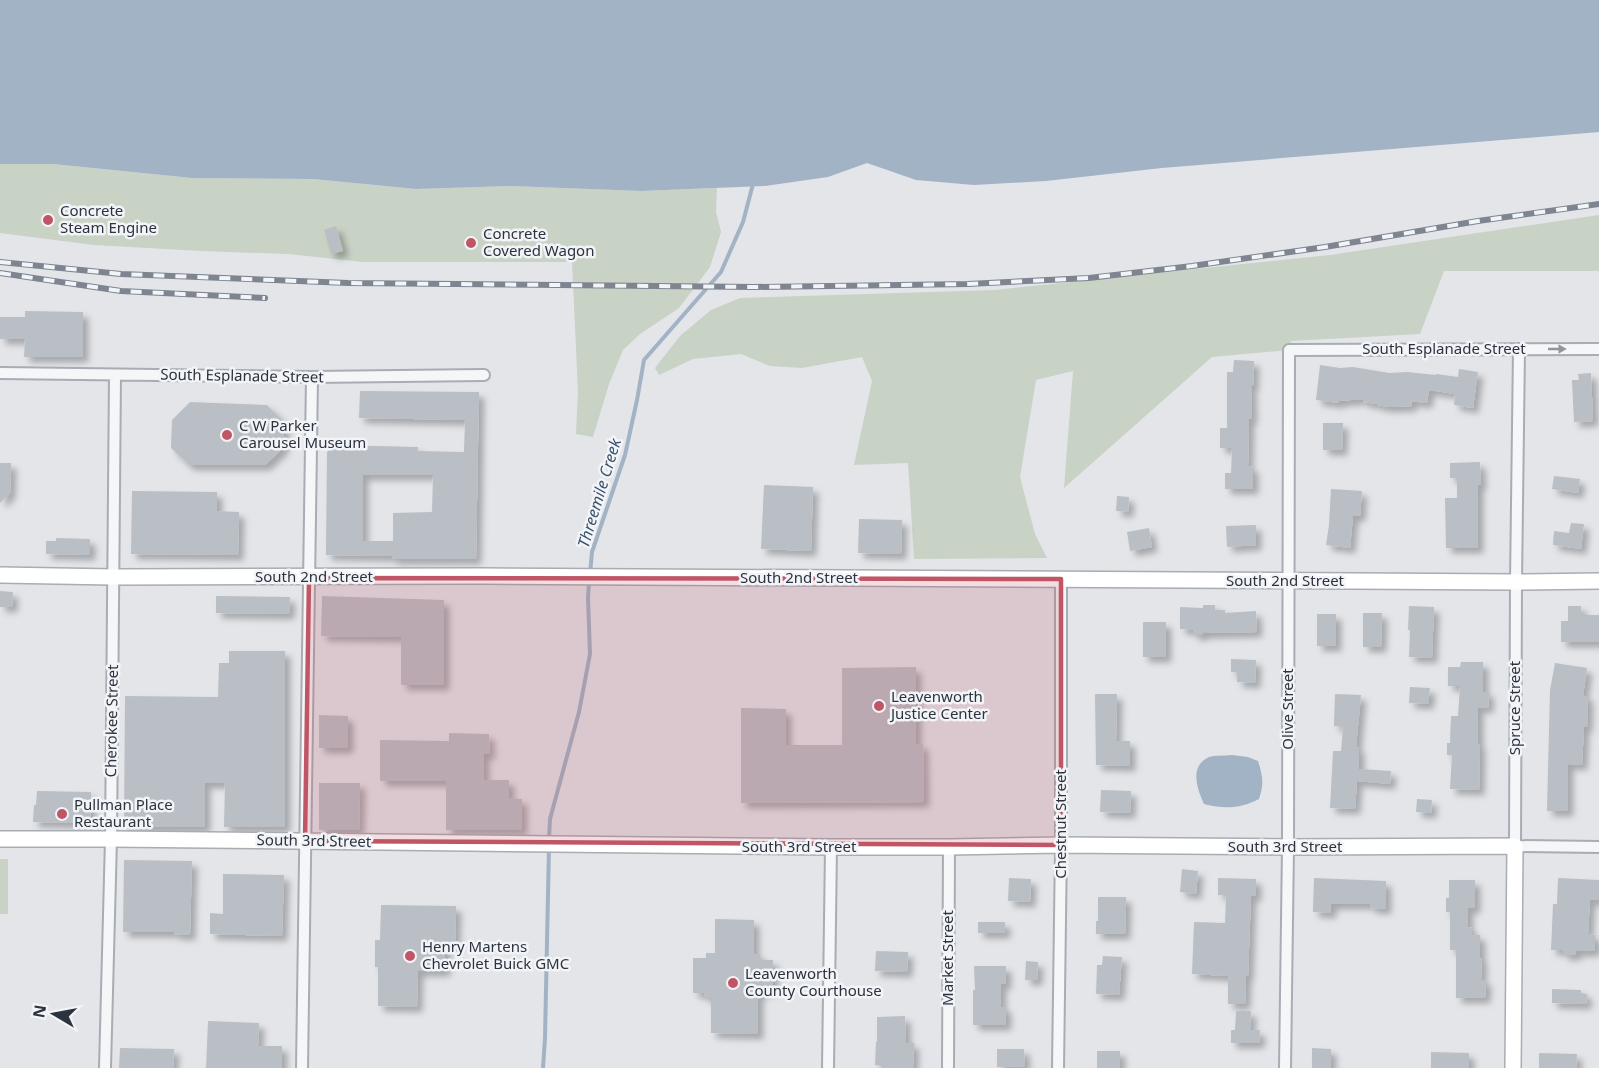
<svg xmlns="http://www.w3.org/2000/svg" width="1599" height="1068" font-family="'Noto Sans',sans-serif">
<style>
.green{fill:#c8d2c5}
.water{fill:#a2b3c5}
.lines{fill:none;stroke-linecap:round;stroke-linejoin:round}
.stream{stroke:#a2b3c5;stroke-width:4}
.building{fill:#babfc5;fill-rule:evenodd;filter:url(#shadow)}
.street-casing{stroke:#a8acb3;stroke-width:14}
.secondary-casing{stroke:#a8acb3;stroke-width:18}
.street{stroke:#f5f6f8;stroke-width:10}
.secondary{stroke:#fff;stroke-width:15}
.rail-casing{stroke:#7e8591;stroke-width:6}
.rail{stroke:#f2f4f7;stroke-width:4;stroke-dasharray:11;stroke-linecap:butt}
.oneway{fill:#90949c}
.marked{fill:#c05665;fill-opacity:0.2;stroke:#c05665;stroke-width:4.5;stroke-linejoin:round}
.poi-dot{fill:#c05665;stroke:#f2f4f7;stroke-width:2}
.labels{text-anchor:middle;stroke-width:5;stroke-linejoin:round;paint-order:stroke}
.poi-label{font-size:15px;fill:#2c333f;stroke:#f2f4f7;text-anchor:start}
.street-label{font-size:15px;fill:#2c333f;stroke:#f2f4f7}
.water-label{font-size:16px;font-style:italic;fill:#3b526f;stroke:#f2f4f7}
</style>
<defs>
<filter id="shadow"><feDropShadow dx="5.5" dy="5.5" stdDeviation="3" flood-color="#0004"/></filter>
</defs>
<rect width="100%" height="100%" fill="#e3e5e9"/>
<path class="green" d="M0,164h53l139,14 121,1 103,10 95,-3 130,5 76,-3 -1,24 5,20 -11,35 -31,41 -39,26 -17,16 -14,34 -16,53 -17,-3 2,-43 -6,-129h-209l-74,-8 -88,-3 -107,-6 -94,-12z
M1599,215v56h-155l-24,63 -129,7 -2,9 -77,7 -148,131 9,-117 -37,9 -16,97 15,57 12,24 -133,1 -6,-96 -54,2 18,-84 -10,-24 -60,11 -32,-2 -29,-12 -48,5 -34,16 -4,-7 25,-32 31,-26 29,-12 255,-8 335,-35z
M0,859h8v55h-8z"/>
<path class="water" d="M0,0h1599v132l-437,36 -116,13 -72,4 -58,-5 -49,-17 -39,14 -63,9 -124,5 -130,-5 -95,3 -103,-10 -121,-1 -139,-14h-53z
M1232,755l16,2 10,4c5,15 6,24 1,38 -19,10 -35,10 -55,5 -7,-15 -15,-38 5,-47 6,-2 16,-1 23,-2z"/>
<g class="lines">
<path class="stream" d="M590,574l2,-22 33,-97 12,-55 7,-40 77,-88 22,-50 10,-38
M549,839l1,-20 29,-107 11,-58 -2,-56 1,-16
M543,1068l2,-30 4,-191"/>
</g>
<path class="building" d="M336,226l7,25 -12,3 -7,-24z
M25,311l58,1v45h-59l1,-18h-25v-22h25z
M1234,360l20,1 -1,25h-2l1,33h-3l-1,47 5,1v22h-28v-16h6l1,-25h-12v-20h7v-56h6z
M1320,365l20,3 13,-1 36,6 18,-1 29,3v-1l22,3 1,-8 19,3 -5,36 -19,-3 1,-11 -26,-4 -2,13 -16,-2 1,5 -23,1 -12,-2v-1l-14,-2v-3l-24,2v2l-23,-3z
M1591,373l2,48 -19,1 -2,-42h7l-1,-6z
M360,391l119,1 -3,167h-84v-3l-66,-1 1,-103 7,-7 84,2v4l46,1 1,-32 -106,-2zM363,475h70l-1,37 -39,1v28h-30z
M190,402l77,3 17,17 -1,26 -18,17h-76l-18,-17 1,-28z
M1323,423h20l-1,27h-19z
M1480,462l1,23h-3v63h-32l-1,-50h12v-20h-7v-15z
M0,463h11l-1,30 -10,10z
M1554,476l26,3 -2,14 -26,-4z
M764,485l49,2 -2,64 -50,-2z
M1331,489l31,2 -2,25h-7l-3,32 -24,-3 3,-20z
M132,491l85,1v19l22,1 -1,43 -107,-1z
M1117,496l12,1 -1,15 -12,-1z
M859,519l43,1 -1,34 -43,-1z
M1571,523l13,1 -3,25 -28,-4 1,-14 15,2z
M1256,525v20l-29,2 -1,-21z
M1149,528l3,19 -22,4 -3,-19z
M56,538l34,1v16l-44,-1v-13h10z
M0,591l13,1 -1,15h-12z
M216,596l74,1 -1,17 -73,-1z
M322,596l122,4v85h-43v-48l-80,-1z
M1203,605h12v5h10v3l31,-2 1,21 -54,1v2h-10v-5l-13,-1v-22l23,1z
M1409,606l25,1 -2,51 -23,-1 1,-27h-2z
M1568,606h13v9h18v27h-38v-21h7z
M1363,613h19l-1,34h-18z
M1317,614h19v32h-19z
M1143,622h23v35h-23z
M229,651h56v176h-61l1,-44h-20v44h-81l1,-131 93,1 1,-34h10z
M1231,659l25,1 -1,23 -18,-1v-10h-6z
M1461,662h22v30h6l-1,16 -10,-1v37h2l-1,46 -29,-1 2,-34h-5v-12h3l1,-27h7l2,-30h-12v-19h12z
M1555,663l32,5 -4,28h5l-1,31h-3l-2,38 -14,-1v47h-21l3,-121z
M916,667v77h7l1,58 -183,1v-95l45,1v36h56v-77z
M1410,687l20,1 -2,16 -19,-1z
M1095,694h22l-1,47h14v25l-34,-1z
M1335,694l26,1 -5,52h3v22l32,2 -1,13 -33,-3 -2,28 -25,-1 3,-57h8l2,-24 -9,-1z
M319,715l29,1v32h-29z
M449,733l40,1 1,20h-6v26h25v18l13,1v31h-76v-49h-66v-41l69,1z
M319,783h41l-1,47h-40z
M1101,790l30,1 -1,22 -30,-1z
M37,791l54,1 -1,31 -57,-1 1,-17h2z
M1417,799l15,1 -1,13 -15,-1z
M124,860l68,1 -2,74 -16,-1 1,-2h-52z
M1182,869l16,2 -2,23 -16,-2z
M223,874l61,1 -2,61 -72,-2v-21l13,1z
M1009,878l22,1 -1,23 -22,-1z
M1218,878l38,1v17h-5l-3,80h-2l-1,28h-17v-28l-36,-2 2,-52 31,1 1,-28h-8z
M1314,878l72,3v28l-16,-1v-4h-39v9l-18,-1z
M1558,878l41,2v20h-9l-2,34 7,1v16h-19v4h-13v-5h-12l2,-46h4z
M1449,880h26v28h-7v19l4,1v7h8v23h2l-1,22h5l-1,18h-29v-48h-6v-38h-4v-14h3z
M1098,897h28l-1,37h-29v-13h2z
M381,905l75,1 -1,40 -10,-1v26h-27l-1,36 -39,-1v-39h-3v-27h5z
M715,919l39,1v34h6v6h13v30h-11v4l-4,-1v41l-47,-1v-35h-7v-5h-11v-35h13v-5h9z
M978,922h27v11h-27z
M876,951l32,1 -1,20 -32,-1z
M1103,956l19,1 -3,38 -23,-1 1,-29h5z
M1026,961l12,1 -1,18h-12z
M974,966h32v18h-5v23h5v18h-33v-35h2z
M1552,989l29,1v3l6,1 -1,10 -34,-1z
M1236,1011h15l-1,19h10l-1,13h-28v-13h4z
M905,1016l1,27h8l-1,25h-30v-2l-8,-1 1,-23h1v-25z
M208,1021l51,2 -1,23h24v22h-76z
M120,1048l54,1 -1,19h-54z
M1312,1048l19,1v19h-19z
M997,1049h27l1,17 -28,1z
M1097,1051h23v17h-23z
M1431,1052l38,1v15h-38z
M1539,1053l38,1 -1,14h-37z"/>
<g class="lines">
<g class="street-casing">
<path id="street" d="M1519,349l-3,233 -1,264 84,1
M0,373l312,4 172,-2
M105,1068l6,-229 4,-464
M302,1068l10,-691
M828,1068l3,-221
M948,1068l1,-221
M1058,1068l3,-223v-266
M1285,1068l3,-221 1,-497 310,-1"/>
</g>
<g class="secondary-casing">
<path id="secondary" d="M0,575l114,2 368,-1 1034,6 83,-1
M0,839h111l720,8h118l112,-2 227,2 227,-1 -2,222"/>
</g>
<use href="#street" class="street"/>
<use href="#secondary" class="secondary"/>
<g class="rail-casing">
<path id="rail" d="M0,262l121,12 227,9 407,4 213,-3 121,-6 103,-12 133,-19 153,-26 121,-17
M0,273l121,18 144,7"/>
</g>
<use href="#rail" class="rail"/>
</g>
<defs><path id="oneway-solid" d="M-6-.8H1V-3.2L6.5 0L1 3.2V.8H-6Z" transform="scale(1.5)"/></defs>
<use class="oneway" href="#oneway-solid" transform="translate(1557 349)"/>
<path class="marked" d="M309,578l752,1v266l-756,-4z"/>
<g class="poi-dot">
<circle cx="48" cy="220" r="6"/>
<circle cx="471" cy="243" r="6"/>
<circle cx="227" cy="435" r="6"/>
<circle cx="879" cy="706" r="6"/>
<circle cx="62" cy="814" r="6"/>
<circle cx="410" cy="956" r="6"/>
<circle cx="733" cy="983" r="6"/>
</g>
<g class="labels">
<g class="poi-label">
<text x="60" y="216">Concrete<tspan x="60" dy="17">Steam Engine</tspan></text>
<text x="483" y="239">Concrete<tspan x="483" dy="17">Covered Wagon</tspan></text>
<text x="239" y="431">C W Parker<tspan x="239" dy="17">Carousel Museum</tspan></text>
<text x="891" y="702">Leavenworth<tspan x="891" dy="17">Justice Center</tspan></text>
<text x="74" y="810">Pullman Place<tspan x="74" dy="17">Restaurant</tspan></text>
<text x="422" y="952">Henry Martens<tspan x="422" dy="17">Chevrolet Buick GMC</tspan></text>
<text x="745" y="979">Leavenworth<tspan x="745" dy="17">County Courthouse</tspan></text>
</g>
<g class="street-label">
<text x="1444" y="354">South Esplanade Street</text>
<text transform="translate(242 376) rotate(1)" y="5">South Esplanade Street</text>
<text x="314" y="582">South 2nd Street</text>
<text x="799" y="583">South 2nd Street</text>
<text x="1285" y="586">South 2nd Street</text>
<text transform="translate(1515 708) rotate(-90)" y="5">Spruce Street</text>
<text transform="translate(1288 709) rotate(-90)" y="5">Olive Street</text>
<text transform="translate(112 721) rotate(-89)" y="5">Cherokee Street</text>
<text transform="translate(1061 824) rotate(-90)" y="5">Chestnut Street</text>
<text transform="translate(314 841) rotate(1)" y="5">South 3rd Street</text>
<text x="799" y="852">South 3rd Street</text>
<text x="1285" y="852">South 3rd Street</text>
<text transform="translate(948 958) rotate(-90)" y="5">Market Street</text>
</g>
<g class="water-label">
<text transform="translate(599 493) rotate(-73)" y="6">Threemile Creek</text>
</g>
</g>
<g transform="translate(54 1014) rotate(280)" stroke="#f2f4f7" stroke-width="4.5" paint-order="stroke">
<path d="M0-4.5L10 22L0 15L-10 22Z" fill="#2c333f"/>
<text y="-9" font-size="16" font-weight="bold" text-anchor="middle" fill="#2c333f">N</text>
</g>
</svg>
